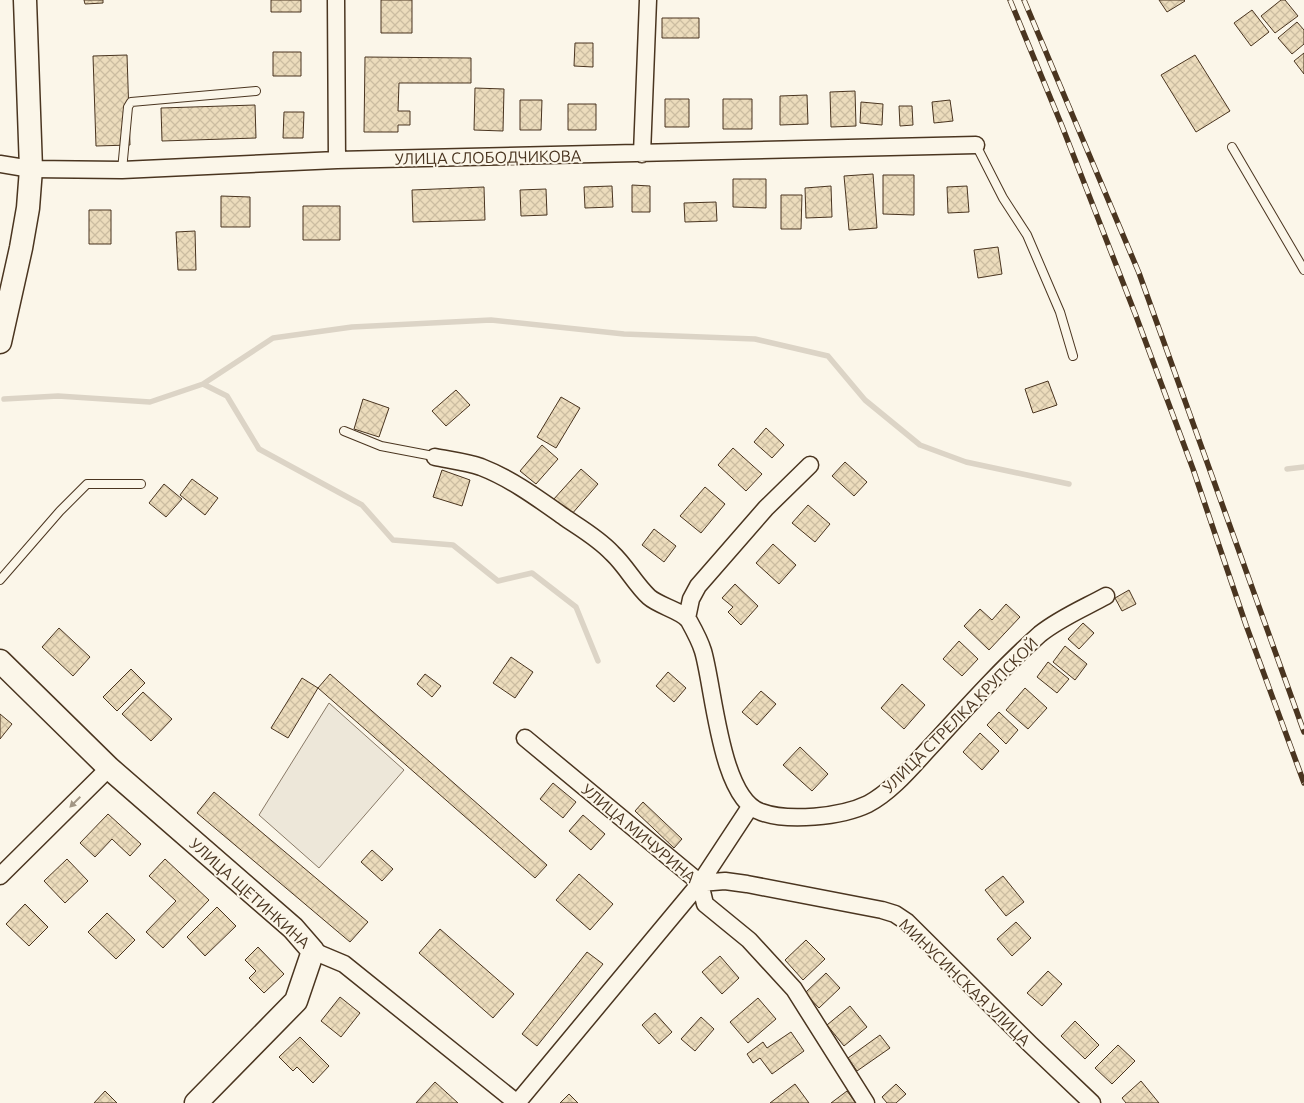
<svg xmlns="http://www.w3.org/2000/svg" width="1304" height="1103" font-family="Ubuntu,sans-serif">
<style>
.parking{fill:#ede7d9;stroke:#887966}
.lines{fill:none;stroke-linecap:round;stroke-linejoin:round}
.stream{stroke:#dcd4c6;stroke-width:5.5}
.building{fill:url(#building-cross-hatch);stroke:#4a3520}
.service-casing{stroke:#4a3520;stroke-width:10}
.minor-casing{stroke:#4a3520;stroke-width:19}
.secondary-casing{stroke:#4a3520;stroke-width:25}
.service{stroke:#fbf6e9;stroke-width:8}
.minor{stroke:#fbf6e9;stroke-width:16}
.secondary{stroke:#fbf6e9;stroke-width:22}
.rail-casing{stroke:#4a3520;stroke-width:5.5}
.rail{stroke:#fbf6e9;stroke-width:4;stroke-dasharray:11;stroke-linecap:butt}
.oneway{fill:#a29684}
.labels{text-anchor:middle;stroke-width:4;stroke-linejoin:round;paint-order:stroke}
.street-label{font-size:16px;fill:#4a3520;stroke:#fbf6e9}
</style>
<defs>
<pattern id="building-cross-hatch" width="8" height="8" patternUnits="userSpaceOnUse" patternTransform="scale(1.25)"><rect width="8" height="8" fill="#ecdcbc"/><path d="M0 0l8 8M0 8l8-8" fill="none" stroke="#ccbda1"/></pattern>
</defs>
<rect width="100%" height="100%" fill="#fbf6e9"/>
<path class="parking" d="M329,703l75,67 -85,98 -60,-53z"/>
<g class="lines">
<path class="stream" d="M203,384l24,12 32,53 103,56 31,35 60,5 45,36 34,-8 44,34 22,54
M4,399l54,-3 92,6 53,-18 70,-46 79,-11 139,-7 133,14 131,5 73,17 37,44 55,45 46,17 103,22
M1287,469l17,-2"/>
</g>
<path class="building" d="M84,0h19v3l-18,1z
M271,0h30v12h-30z
M381,0h31v33h-31z
M1159,0h25l1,1 -18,11z
M1281,0h4l13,16 -23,17 -14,-17z
M1252,10l17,22 -18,14 -17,-23z
M662,18h37v20h-37z
M1297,22l7,8v14l-12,10 -14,-16z
M575,43h18v24l-19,-1z
M273,52h28v24h-28z
M1304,53v21l-10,-13z
M127,55l3,90 -34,1 -3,-90z
M1195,55l35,56 -34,21 -35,-57z
M365,57l106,1v25h-72l-1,28h12v14h-12v7h-34z
M475,88l29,1 -1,42 -29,-1z
M855,91l1,35 -25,1 -1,-35z
M807,95l1,29 -28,1v-29z
M665,99h24v28h-24z
M723,99h29v30h-29z
M520,100h22l-1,30h-21z
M950,100l3,21 -19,2 -2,-21z
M861,102l22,2 -1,21 -22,-2z
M568,104h28v26h-28z
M255,105l1,33 -94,3 -1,-33z
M899,106h13l1,19 -13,1z
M284,112h20l-1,26h-20z
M873,174l4,54 -28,2 -5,-54z
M883,175h31v40l-31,-1z
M733,179h33v29l-33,-1z
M632,185l18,1v26h-18z
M612,186l1,21 -28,1 -1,-21z
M831,186l1,31 -26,1 -1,-30z
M967,186l2,26 -21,1 -1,-26z
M484,187l1,33 -72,2 -1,-32z
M546,189l1,26 -26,1 -1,-26z
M781,195h21l-1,34h-20z
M221,196l29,1v30h-29z
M716,202l1,19 -32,1 -1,-19z
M303,206h37v34h-37z
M89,210h22v34h-22z
M195,231l1,39h-18l-2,-38z
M998,247l4,27 -24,4 -4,-28z
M1048,381l9,24 -24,8 -8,-24z
M456,390l14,15 -24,21 -14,-15z
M561,397l19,11 -24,40 -19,-11z
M363,399l26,9 -10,29 -25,-8z
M766,428l18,17 -12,13 -18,-16z
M542,445l16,14 -22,25 -16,-13z
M733,448l29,26 -16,17 -28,-26z
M845,462l22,20 -13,14 -22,-20z
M581,469l17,15 -27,31 -18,-15z
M442,470l28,10 -8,26 -29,-9z
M192,479l26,19 -13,17 -25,-20z
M164,484l18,15 -16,18 -17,-14z
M705,487l20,17 -24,29 -21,-17z
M808,505l22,19 -15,18 -23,-19z
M654,529l22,17 -12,16 -22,-17z
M773,544l23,21 -17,19 -23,-21z
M735,584l23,22 -17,19 -13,-13 5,-5 -11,-9z
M1129,590l7,14 -14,7 -7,-13z
M1006,604l14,13 -31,33 -25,-24 16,-17 12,11z
M1083,623l11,10 -15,16 -11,-10z
M59,628l31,29 -17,19 -31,-29z
M959,641l19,18 -16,17 -19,-17z
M1065,646l22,18 -12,16 -22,-18z
M511,657l22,15 -18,26 -22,-15z
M1048,662l21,17 -12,14 -20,-16z
M131,669l14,14 -28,28 -14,-14z
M668,672l18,16 -12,14 -18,-16z
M330,674l217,191 -12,13 -217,-190z
M425,674l16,12 -9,11 -15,-13z
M302,678l16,10 -30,50 -17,-10z
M902,684l23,21 -21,24 -23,-21z
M1025,688l22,20 -19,21 -22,-19z
M761,691l15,13 -19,21 -15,-13z
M143,692l29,27 -21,22 -29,-27z
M999,712l19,18 -12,14 -19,-19z
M0,714l12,10 -12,15z
M980,733l19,18 -17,19 -19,-18z
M800,747l28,27 -16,17 -29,-26z
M553,783l23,19 -13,16 -23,-19z
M214,792l154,130 -18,20 -153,-129z
M643,802l39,37 -8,9 -39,-37z
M108,814l33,30 -11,12 -18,-17 -17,18 -15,-14z
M583,815l22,19 -14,16 -22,-19z
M372,850l21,19 -11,12 -21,-19z
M67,859l21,22 -23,22 -21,-22z
M165,859l44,41 -46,48 -17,-16 30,-31 -27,-25z
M579,874l34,30 -23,26 -34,-30z
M1003,876l21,26 -18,14 -21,-26z
M25,904l23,23 -19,19 -23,-22z
M217,907l19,19 -31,30 -18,-19z
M107,913l28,27 -19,19 -28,-27z
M1016,922l15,16 -19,18 -15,-17z
M440,929l74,65 -21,24 -74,-65z
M806,940l19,19 -22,21 -18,-20z
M258,947l26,27 -20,19 -15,-15 7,-7 -11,-11z
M587,952l16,12 -66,82 -15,-12z
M720,956l19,22 -17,16 -20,-22z
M1048,971l14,13 -20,22 -15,-13z
M826,973l14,15 -21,20 -14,-15z
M340,997l20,16 -19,24 -20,-16z
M758,998l18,21 -28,24 -18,-21z
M850,1006l17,21 -23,19 -17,-21z
M655,1013l17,19 -13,12 -17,-19z
M701,1017l13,12 -19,22 -14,-12z
M1075,1021l24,24 -14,14 -24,-23z
M791,1032l13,19 -32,23 -12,-16 -7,5 -6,-9 16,-12 4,6z
M880,1035l10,13 -33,23 -9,-13z
M300,1037l29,29 -16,17 -16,-16 -4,4 -14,-14z
M1118,1045l17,16 -23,23 -17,-16z
M1141,1081l18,22h-33l-4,-5z
M435,1082l23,21h-42z
M795,1084l14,19h-39z
M896,1084l10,10 -10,9h-9l-5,-6z
M105,1091l12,12h-23z
M847,1091l9,12h-25z
M569,1094l9,9h-18z"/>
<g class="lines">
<g class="service-casing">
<path id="service" d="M976,145l27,53 24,37 33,77 13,44
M1232,147l72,123
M122,170l6,-63 3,-5 125,-11
M344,431l37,15 47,9
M0,580l60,-69 27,-27h54"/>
</g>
<g class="minor-casing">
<path id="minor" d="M336,0l1,160
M642,154l6,-154
M0,164l31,5 91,1 215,-10 639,-15
M435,457c15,3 32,5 46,10 31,12 59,33 86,52 15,10 32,20 45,34 14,13 23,31 37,44 10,9 34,14 40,24 5,9 11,20 14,30 11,37 17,147 58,161 27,10 80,5 107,-8 26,-14 46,-40 66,-61 34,-37 68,-75 106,-109 20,-16 44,-26 66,-38
M687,618l4,-19 7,-13 68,-78 44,-43
M525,738l175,145 5,21 44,36 45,49 72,114
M0,876l109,-108
M700,883l25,-2 22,3 135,26 13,4 12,8 123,122 62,59
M313,951l31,13 173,139
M517,1103l183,-220 50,-76"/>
</g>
<g class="secondary-casing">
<path id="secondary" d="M0,342l21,-94 7,-40 3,-39 -6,-169
M0,661l109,107 184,160 20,23 -17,50 -100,102"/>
</g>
<use href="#service" class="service"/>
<use href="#minor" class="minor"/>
<use href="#secondary" class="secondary"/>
<g class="rail-casing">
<path id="rail" d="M1010,0l52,126 74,190 57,153 53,156 58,158
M1024,0l115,273 165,459"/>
</g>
<use href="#rail" class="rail"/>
</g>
<defs><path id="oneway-solid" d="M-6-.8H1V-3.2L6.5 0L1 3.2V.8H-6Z" transform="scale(1.25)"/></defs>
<use class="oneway" href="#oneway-solid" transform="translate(75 802) rotate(135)"/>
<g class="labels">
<g class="street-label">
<text transform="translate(488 157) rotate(-1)" y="6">УЛИЦА СЛОБОДЧИКОВА</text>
<text transform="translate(960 715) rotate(-45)" y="6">УЛИЦА СТРЕЛКА КРУПСКОЙ</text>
<text transform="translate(639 833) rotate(40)" y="6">УЛИЦА МИЧУРИНА</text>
<text transform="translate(250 893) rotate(42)" y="6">УЛИЦА ЩЕТИНКИНА</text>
<text transform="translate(965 982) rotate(44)" y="6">МИНУСИНСКАЯ УЛИЦА</text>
</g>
</g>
</svg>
